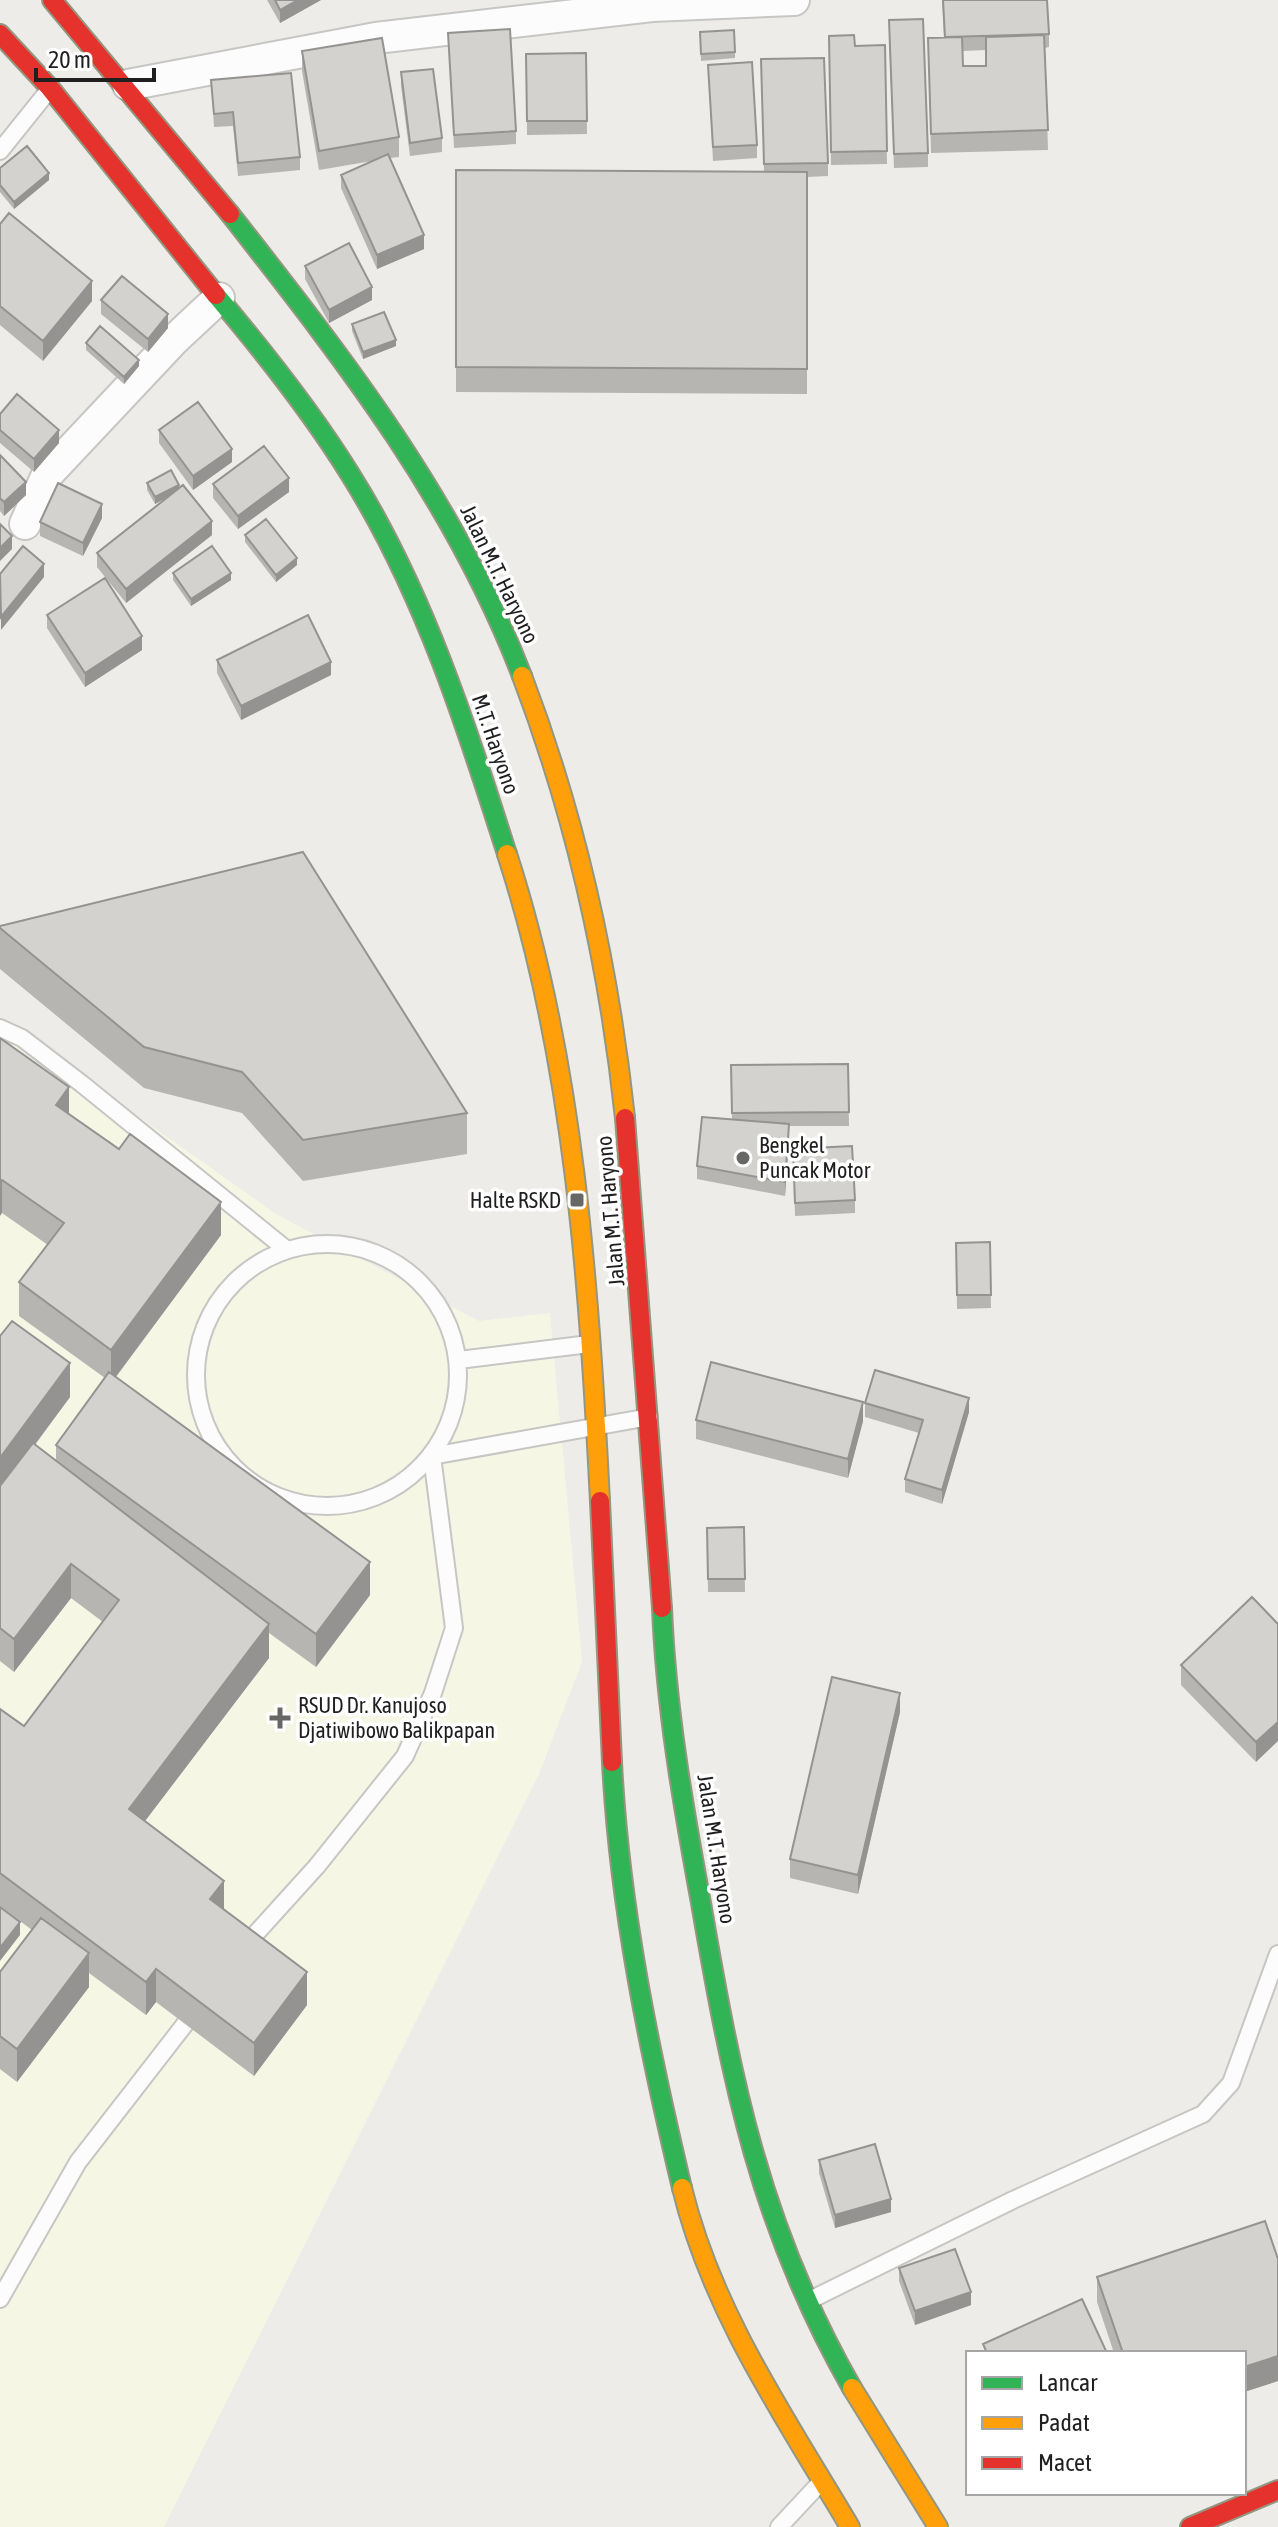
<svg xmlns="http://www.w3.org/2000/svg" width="1278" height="2527" font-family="'Asap Condensed',sans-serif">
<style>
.education{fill:#f6f6e4}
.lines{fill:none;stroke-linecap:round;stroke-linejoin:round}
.lane-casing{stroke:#c6c6c4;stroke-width:20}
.street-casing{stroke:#c6c6c4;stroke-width:34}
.fast-casing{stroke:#949780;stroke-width:22}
.slow-casing{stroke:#949780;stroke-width:22}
.jam-casing{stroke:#949780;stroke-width:22}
.lane{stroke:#fcfcfc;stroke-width:16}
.street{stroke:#fcfcfc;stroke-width:30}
.fast{stroke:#30b455;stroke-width:18}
.slow{stroke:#ff9f0a;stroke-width:18}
.jam{stroke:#e5322d;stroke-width:18}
.wall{fill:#b6b5b2;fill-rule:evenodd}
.shaded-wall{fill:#949391}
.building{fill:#d4d2cf;stroke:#949391;stroke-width:2}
.poi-dot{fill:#676765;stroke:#fff;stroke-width:3}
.labels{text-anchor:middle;stroke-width:7;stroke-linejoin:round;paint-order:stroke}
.street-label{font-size:22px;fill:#1f1f1f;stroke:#fff}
.poi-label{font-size:22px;fill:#1f1f1f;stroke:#fff;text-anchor:start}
</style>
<rect width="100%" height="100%" fill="#eeece8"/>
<path class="education" d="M0,1019l276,195 203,107 71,-8 32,349 -43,112 -375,753h-164z"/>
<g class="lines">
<g class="lane-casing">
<path id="lane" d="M0,151l49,-61
M0,1028l22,10 60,46 205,166
M196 1375a131 131 0 1 1 262 0a131 131 0 1 1-262 0Z
M459,1360l130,-16
M241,1950l76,-84 88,-110 28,-63 21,-65 -22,-172 217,-39
M0,2299l78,-137 107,-138
M808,2301l205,-101 190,-86 28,-31 47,-129
M779,2527l42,-45"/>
</g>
<g class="street-casing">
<path id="street" d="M128,85l248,-47 276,-32 142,-6
M25,524l22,-49 127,-135 45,-42"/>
</g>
<g class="fast-casing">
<path id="fast" d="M230,214c115,147 224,285 292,462
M216,295c48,57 95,116 134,179 73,116 116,251 157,380
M662,1608c4,100 21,197 39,295 31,180 59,324 151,485
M612,1762c7,143 37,288 70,426"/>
</g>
<g class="slow-casing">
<path id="slow" d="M522,676c54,142 87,291 103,442
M507,854c67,206 82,431 93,647
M682,2188c30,124 104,231 168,339
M852,2388l86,139"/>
</g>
<g class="jam-casing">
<path id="jam" d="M52,0l178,214
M0,34l50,54 166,207
M625,1118l37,490
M600,1501l12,261
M1190,2527l88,-37"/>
</g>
<use href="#lane" class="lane"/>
<use href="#street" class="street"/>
<use href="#fast" class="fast"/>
<use href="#slow" class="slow"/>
<use href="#jam" class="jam"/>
</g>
<path class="wall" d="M267,0h54l-41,23z
M942,0l107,34v13l-4,1 3,102 -117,3 -3,-115 16,-1zM986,50v16h-23v-15z
M700,32l35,20v6l-34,3z
M448,33l68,98v13l-62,4z
M889,34l39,119v14l-34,1z
M829,36l26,10 30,-1 2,119 -56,1z
M302,51l97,86v20l-9,1 34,91 -47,20 -36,-81v-13l31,-14 -53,9 -17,-99z
M586,53l1,81 -60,1 -1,-81z
M761,59l67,104v13l-21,1v217l-351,-2v-222l308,2z
M708,65l49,80v13l-44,3z
M401,72l41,66v14l-32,4 -9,-70z
M211,80l89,77v13l-62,6 -5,-50 -19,1z
M0,168l49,12 -35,29 -14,-17z
M0,224l92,77 -49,60 -43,-36z
M305,266l67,34 -43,23 -24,-44z
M101,300l67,28 -20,24 -47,-38z
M352,324l44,22 -33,13 -11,-28z
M86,343l53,23 -15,18 -38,-34z
M0,414l59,29 -25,29 -34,-29z
M159,430l73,32 -39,28 -34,-47z
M0,455l26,40 -22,21 -4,-5z
M147,483l32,5 33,47 -86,68 -29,-36v-14l69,-55 -11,6 -8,-14z
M213,484l76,8 -51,37 -25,-31z
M102,518l-19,38 -43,-20v-14z
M245,535l52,30 -21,17 -31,-40z
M173,573l58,7 -40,26 -18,-26z
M47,615l95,35 -57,37 -38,-59z
M217,660l114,15 -90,45 -24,-47z
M0,926l467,187v41l-164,27 -61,-68 -98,-25 -144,-119z
M0,1038l69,76 152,121 -105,142 254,218 -54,72 -47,-34v25l-124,163 162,184 -53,71 -98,-74 -10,13 -57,-42v14l-72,95 -17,-13v-97l32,-42 -32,-24v-197l24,17 79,-104 -32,-24 -57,74 -14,-11v-325l70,61 -35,48 21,16v-16l49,-67 -86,-62v-34l29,-37 -46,-32z
M848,1064l1,62h-60l-4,70 -88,-17v-13l35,-47 -1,-54z
M793,1149l62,51v13l-60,3z
M990,1242l1,66 -34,1 -1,-66z
M865,1403l104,9 -27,92 -37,-12v-13l14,-46 -54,-16z
M696,1420l167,1 -15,57 -152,-39z
M744,1527l1,65h-37l-1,-64z
M1278,1624l-22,138 -75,-77v-20z
M900,1712l-42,182 -68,-16v-19z
M819,2160l72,52 -56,16 -16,-55z
M1278,2259v122l-34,11v-39h-130l-17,-51v-25z
M899,2268l72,37 -56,20 -16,-44z"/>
<path class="shaded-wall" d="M298,0h23l-41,23v-13z
M49,173v7l-35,29v-7z
M424,235v14l-47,20v-14z
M92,281v20l-49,60v-20z
M372,287v13l-43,23v-13z
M168,314v14l-20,24v-13z
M396,340v6l-33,13v-7z
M139,360v6l-15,18v-7z
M59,430v13l-25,29v-13z
M232,449v13l-39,28v-14z
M289,478v14l-51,37v-13z
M26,482v13l-22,21v-14z
M179,485v6l-24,13v-7z
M102,504v14l-19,38v-13z
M212,521v14l-86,68v-14z
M12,536v13l-12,12v-13z
M297,558v7l-21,17v-7z
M44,564v13l-43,53v-13z
M231,573v7l-40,26v-7z
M142,636v14l-57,37v-14z
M331,662v13l-90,45v-14z
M69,1087v34l-13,-16z
M789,1124v14l-4,58v-14z
M2,1180v33l-2,3v-34z
M221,1202v33l-110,148v-33z
M70,1363v34l-70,94v-33z
M969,1398v14l-27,92v-14z
M863,1402v19l-15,57v-19z
M370,1562v33l-54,72v-33z
M71,1564v34l-57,74v-33z
M269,1624v34l-140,184v-33z
M900,1693v19l-42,182v-19z
M1278,1722v19l-22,21v-20z
M224,1881v33l-14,-15z
M20,1922v13l-20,26v-13z
M89,1953v34l-72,95v-33z
M156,1969v33l-10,13v-33z
M307,1972v33l-53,71v-33z
M891,2199v13l-56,16v-13z
M971,2292v13l-56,20v-14z
M1278,2356v25l-34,11v-25z"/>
<path class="building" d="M275,0h23l-18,10z
M943,0h104l2,34 -104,3z
M923,19l5,134 -34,1 -5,-134z
M510,29l6,102 -62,4 -6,-102z
M734,30l1,22 -34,2 -1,-22z
M854,35l1,11 30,-1 2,106 -56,1 -2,-116z
M1044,35l4,95 -117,4 -3,-96 34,-1 1,29h23v-29z
M382,38l17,99 -80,14 -17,-100z
M586,53l1,68h-60l-1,-67z
M824,58l4,105 -64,1 -3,-105z
M752,62l5,83 -44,2 -5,-82z
M433,69l9,69 -32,5 -9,-71z
M291,73l9,84 -62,6 -5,-51 -19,2 -3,-34z
M27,146l22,27 -35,29 -14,-17v-17z
M388,154l36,81 -47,20 -36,-80z
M456,170l351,2v197l-351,-2z
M9,213l83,68 -49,60 -43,-35v-82z
M349,243l23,44 -43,23 -24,-44z
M122,276l46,38 -20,25 -47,-39z
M384,312l12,28 -33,12 -11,-28z
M100,326l39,34 -15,17 -38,-34z
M17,394l42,36 -25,29 -34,-29v-16z
M198,402l34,47 -39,27 -34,-46z
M264,446l25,32 -51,38 -25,-32z
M0,455l26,27 -22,20 -4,-4z
M171,470l8,15 -24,12 -8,-14z
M58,483l44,21 -19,39 -43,-21z
M183,485l29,36 -86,68 -29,-36z
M266,519l31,39 -21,17 -31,-40z
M0,524l12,12 -12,12z
M23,546l21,18 -43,53 -1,-43z
M212,546l19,27 -40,26 -18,-26z
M105,578l37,58 -57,37 -38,-58z
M308,615l23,47 -90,44 -24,-46z
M303,852l164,261 -164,27 -61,-68 -98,-25 -144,-119v-2z
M0,1038l69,49 -13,18 63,44 11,-15 91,68 -110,148 -92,-68 45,-59 -62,-43 -2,2z
M848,1064l1,48 -117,1 -1,-48z
M702,1117l87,7 -4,58 -88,-16z
M852,1146l3,54 -60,3 -2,-54z
M990,1242l1,53h-34l-1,-52z
M12,1321l58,42 -70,95v-122z
M711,1362l152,40 -15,57 -152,-39z
M875,1370l94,28 -27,92 -37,-11 18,-59 -58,-17z
M109,1372l261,190 -54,72 -260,-189z
M33,1443l236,181 -140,185 95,72 -14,18 97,73 -53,71 -98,-74 -10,13 -146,-109v-164l24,17 95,-126 -48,-36 -57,75 -14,-11v-142z
M744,1527l1,52h-37l-1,-51z
M1252,1597l26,27v98l-22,20 -75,-77z
M832,1677l68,16 -42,182 -68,-16z
M0,1907l20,15 -20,26z
M41,1918l48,35 -72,96 -17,-13v-64z
M875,2144l16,55 -56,16 -16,-55z
M1265,2221l13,38v97l-34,11v-14h-121l-26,-76z
M955,2249l16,43 -56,19 -16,-43z
M1082,2299l25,54h-120l-4,-9z"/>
<g class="poi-dot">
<circle cx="743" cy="1158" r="8"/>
<rect x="569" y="1192" width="16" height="16" rx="4"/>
<path d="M276 1706h8v8h8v8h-8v8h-8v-8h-8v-8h8z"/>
</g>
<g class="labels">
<g class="street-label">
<text transform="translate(500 574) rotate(64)" y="8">Jalan M.T. Haryono</text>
<text transform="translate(496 744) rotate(71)" y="8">M.T. Haryono</text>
<text transform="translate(610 1211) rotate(-95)" y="8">Jalan M.T. Haryono</text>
<text transform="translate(717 1849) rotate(81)" y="8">Jalan M.T. Haryono</text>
</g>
<g class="poi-label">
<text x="759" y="1153">Bengkel<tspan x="759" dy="25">Puncak Motor</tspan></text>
<text x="561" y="1208" text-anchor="end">Halte RSKD</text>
<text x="298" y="1713">RSUD Dr. Kanujoso<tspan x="298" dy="25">Djatiwibowo Balikpapan</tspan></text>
</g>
</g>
<rect x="966" y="2351" width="280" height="144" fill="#ffffff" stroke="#a5a5a5" stroke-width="2"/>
<rect x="982" y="2377" width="40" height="12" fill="#30b455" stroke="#a5a5a5" stroke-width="2"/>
<text x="1038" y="2391" font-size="24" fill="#1f1f1f">Lancar</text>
<rect x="982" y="2417" width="40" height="12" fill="#ff9f0a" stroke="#a5a5a5" stroke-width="2"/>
<text x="1038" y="2431" font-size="24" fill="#1f1f1f">Padat</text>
<rect x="982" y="2457" width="40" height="12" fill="#e5322d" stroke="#a5a5a5" stroke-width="2"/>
<text x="1038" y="2471" font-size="24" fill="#1f1f1f">Macet</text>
<path d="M36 68v12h118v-12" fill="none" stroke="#1f1f1f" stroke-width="4"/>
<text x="48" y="68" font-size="24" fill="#1f1f1f" stroke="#ffffff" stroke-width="6" paint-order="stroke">20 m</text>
</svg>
